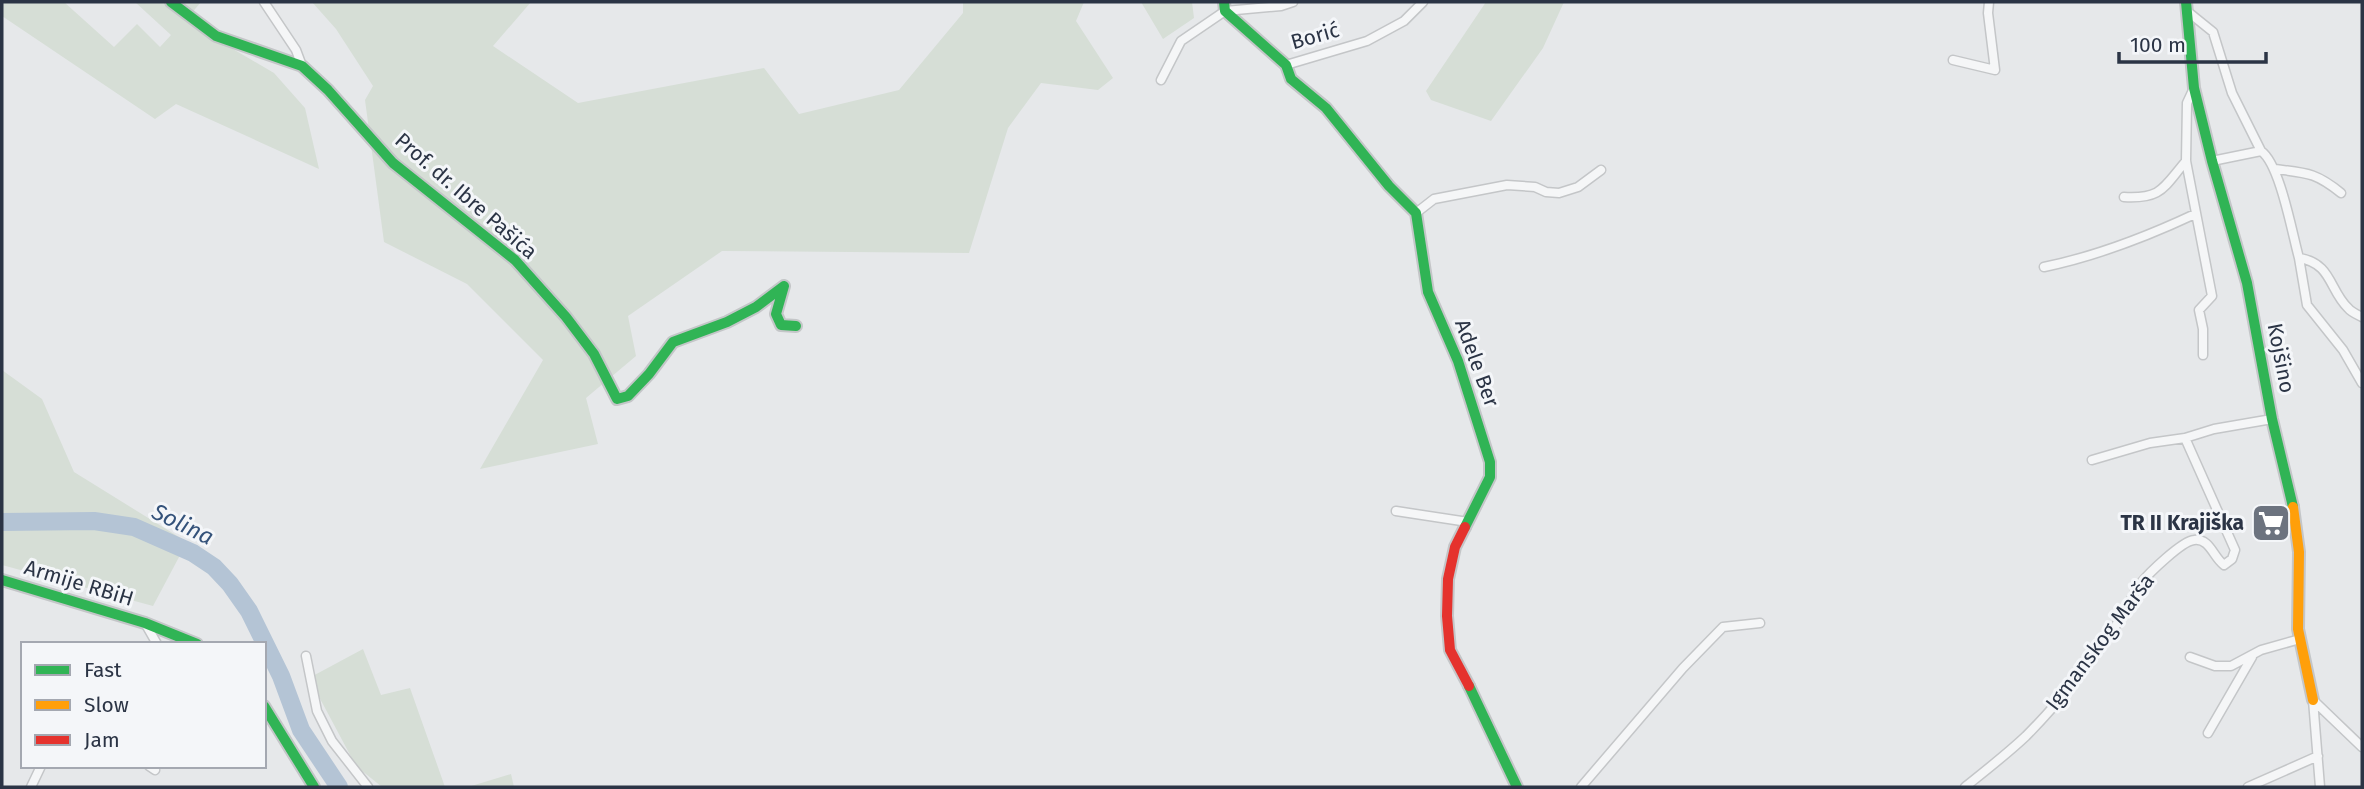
<svg xmlns="http://www.w3.org/2000/svg" width="2364" height="789" font-family="'Fira Sans',sans-serif">
<style>
.green{fill:#d6ded6}
.lines{fill:none;stroke-linecap:round;stroke-linejoin:round}
.river{stroke:#b4c4d5;stroke-width:18}
.street-casing{stroke:#c4c6c8;stroke-width:11}
.fast-casing{stroke:#c4c6c8;stroke-width:14}
.slow-casing{stroke:#c4c6c8;stroke-width:14}
.jam-casing{stroke:#c4c6c8;stroke-width:14}
.street{stroke:#f5f6f7;stroke-width:8}
.fast{stroke:#30b455;stroke-width:10}
.slow{stroke:#ff9f0a;stroke-width:10}
.jam{stroke:#e5322d;stroke-width:10}
.labels{text-anchor:middle;stroke-width:6;stroke-linejoin:round;paint-order:stroke}
.street-label{font-size:21px;fill:#2b3445;stroke:#f4f6f9}
.poi-label{font-size:21px;font-weight:bold;fill:#2b3445;stroke:#f4f6f9;text-anchor:end}
.water-label{font-size:23px;font-style:italic;fill:#34527a;stroke:#f4f6f9}
</style>
<rect width="100%" height="100%" fill="#e6e8ea"/>
<path class="green" d="M2,2h62l50,45 23,-23 23,23 11,-12 -36,-33h66l-16,19 89,52 31,35 14,61 -143,-65 -21,15 -153,-103z
M312,2h219l-38,44 85,57 186,-35 35,46 100,-24 64,-77v-11h121l-8,19 37,57 -15,12 -57,-7 -33,45 -39,125 -247,-2 -94,65 8,40 -50,42 12,46 -118,25 63,-109 -76,-76 -83,-42 -19,-142 8,-14 -37,-57z
M1141,2h51l2,16 -31,21z
M1486,2h78l-21,46 -52,73 -60,-21 -5,-9z
M2,370l40,29 32,73 113,70 -34,64 -151,-41z
M363,649l18,46 29,-7 35,99h-63l-26,-21 -47,-88z
M511,774l3,13h-46z"/>
<g class="lines">
<path class="river" d="M2,522l92,-1 40,6 59,26 21,14 16,17 19,27 32,65 20,54 38,57"/>
<g class="street-casing">
<path id="street" d="M264,2l32,48 6,16
M2187,11l26,21 19,61 29,58c19,13 31,82 38,107 33,5 30,32 49,50 3,4 10,7 14,9
M1953,60l42,10 -7,-57 1,-11
M1286,65l81,-24 37,-20 19,-19
M1161,80l20,-39 44,-30 56,-5 12,-4
M2194,88l-7,15 -1,58 26,135 -13,14 4,19v26
M2212,161l49,-10
M2275,169c31,4 40,3 66,24
M2124,197c38,2 39,-9 62,-36
M1416,213l18,-14 73,-14 28,2 11,5 13,1 19,-6 23,-17
M2299,258l8,47 36,45 19,33
M2044,267c53,-11 102,-30 151,-53
M2092,460l58,-17 35,-5
M1396,511l72,11
M145,623l12,21
M306,656l11,55 15,30 36,46
M2190,657l25,9h16l30,-16 39,-11
M2313,700l7,87
M2313,700l49,47
M2208,733l44,-76
M149,766l6,4
M31,787l10,-21
M1581,787l102,-119 40,-41 37,-4
M1965,787c20,-16 42,-33 61,-51 33,-33 75,-85 99,-125 6,-9 9,-20 16,-28 8,-10 41,-42 53,-43 16,-2 19,17 30,25l8,-6 3,-9 -50,-112 29,-9 58,-10
M2248,787l70,-31"/>
</g>
<g class="fast-casing">
<path id="fast" d="M171,2l45,34 86,30 26,24 65,73 122,97 51,57 28,37 23,45 11,-3 21,-22 24,-32 54,-20 29,-15 28,-21 -8,28 5,11 15,1
M1224,2l1,9 61,54 5,14 35,29 63,78 27,27 12,79 30,69 32,101v15l-25,50
M2186,2l8,86 18,73 35,122 25,136 21,88
M2,580l143,43 52,21
M1469,686l48,101
M264,706l50,81"/>
</g>
<g class="slow-casing">
<path id="slow" d="M2293,507l6,45 -1,77 15,71"/>
</g>
<g class="jam-casing">
<path id="jam" d="M1465,527l-10,20 -7,32 -1,37 3,34 19,36"/>
</g>
<use href="#street" class="street"/>
<use href="#fast" class="fast"/>
<use href="#slow" class="slow"/>
<use href="#jam" class="jam"/>
</g>
<defs>
<g id="supermarket-square" transform="scale(2.0125)"><rect x="-9" y="-9" width="18" height="18" rx="4" fill="#6c737f" stroke="#f4f6f9"/><path d="M-6-5.5h2.5l.6 2H6L4.5 2H-2.5L-4.4-4H-6ZM-1.5 3.2a1.3 1.3 0 1 0 .1 0ZM3 3.2a1.3 1.3 0 1 0 .1 0Z" fill="#fff"/></g>
</defs>
<g fill-rule="evenodd">
<use href="#supermarket-square" x="2271" y="523"/>
</g>
<g class="labels">
<g class="street-label">
<text transform="translate(1315 36) rotate(-16)" y="7">Borić</text>
<text transform="translate(466 196) rotate(41)" y="7">Prof. dr. Ibre Pašića</text>
<text transform="translate(2281 358) rotate(79)" y="7">Kojšino</text>
<text transform="translate(1477 363) rotate(70)" y="7">Adele Ber</text>
<text transform="translate(79 583) rotate(17)" y="7">Armije RBiH</text>
<text transform="translate(2100 642) rotate(-53)" y="7">Igmanskog Marša</text>
</g>
<g class="poi-label">
<text x="2244" y="530">TR II Krajiška</text>
</g>
<g class="water-label">
<text transform="translate(183 524) rotate(26)" y="8">Solina</text>
</g>
</g>
<rect width="2364" height="789" fill="none" stroke="#2b3445" stroke-width="7"/>
<rect x="21" y="642" width="245" height="126" fill="#f4f6f9" stroke="#a4a8b1" stroke-width="2"/>
<rect x="35" y="665" width="35" height="10" fill="#30b455" stroke="#a4a8b1" stroke-width="2"/>
<text x="84" y="677" font-size="21" fill="#2b3445">Fast</text>
<rect x="35" y="700" width="35" height="10" fill="#ff9f0a" stroke="#a4a8b1" stroke-width="2"/>
<text x="84" y="712" font-size="21" fill="#2b3445">Slow</text>
<rect x="35" y="735" width="35" height="10" fill="#e5322d" stroke="#a4a8b1" stroke-width="2"/>
<text x="84" y="747" font-size="21" fill="#2b3445">Jam</text>
<path d="M2119 52v10h147v-10" fill="none" stroke="#2b3445" stroke-width="3.5"/>
<text x="2130" y="52" font-size="21" fill="#2b3445" stroke="#f4f6f9" stroke-width="5" paint-order="stroke">100 m</text>
</svg>
